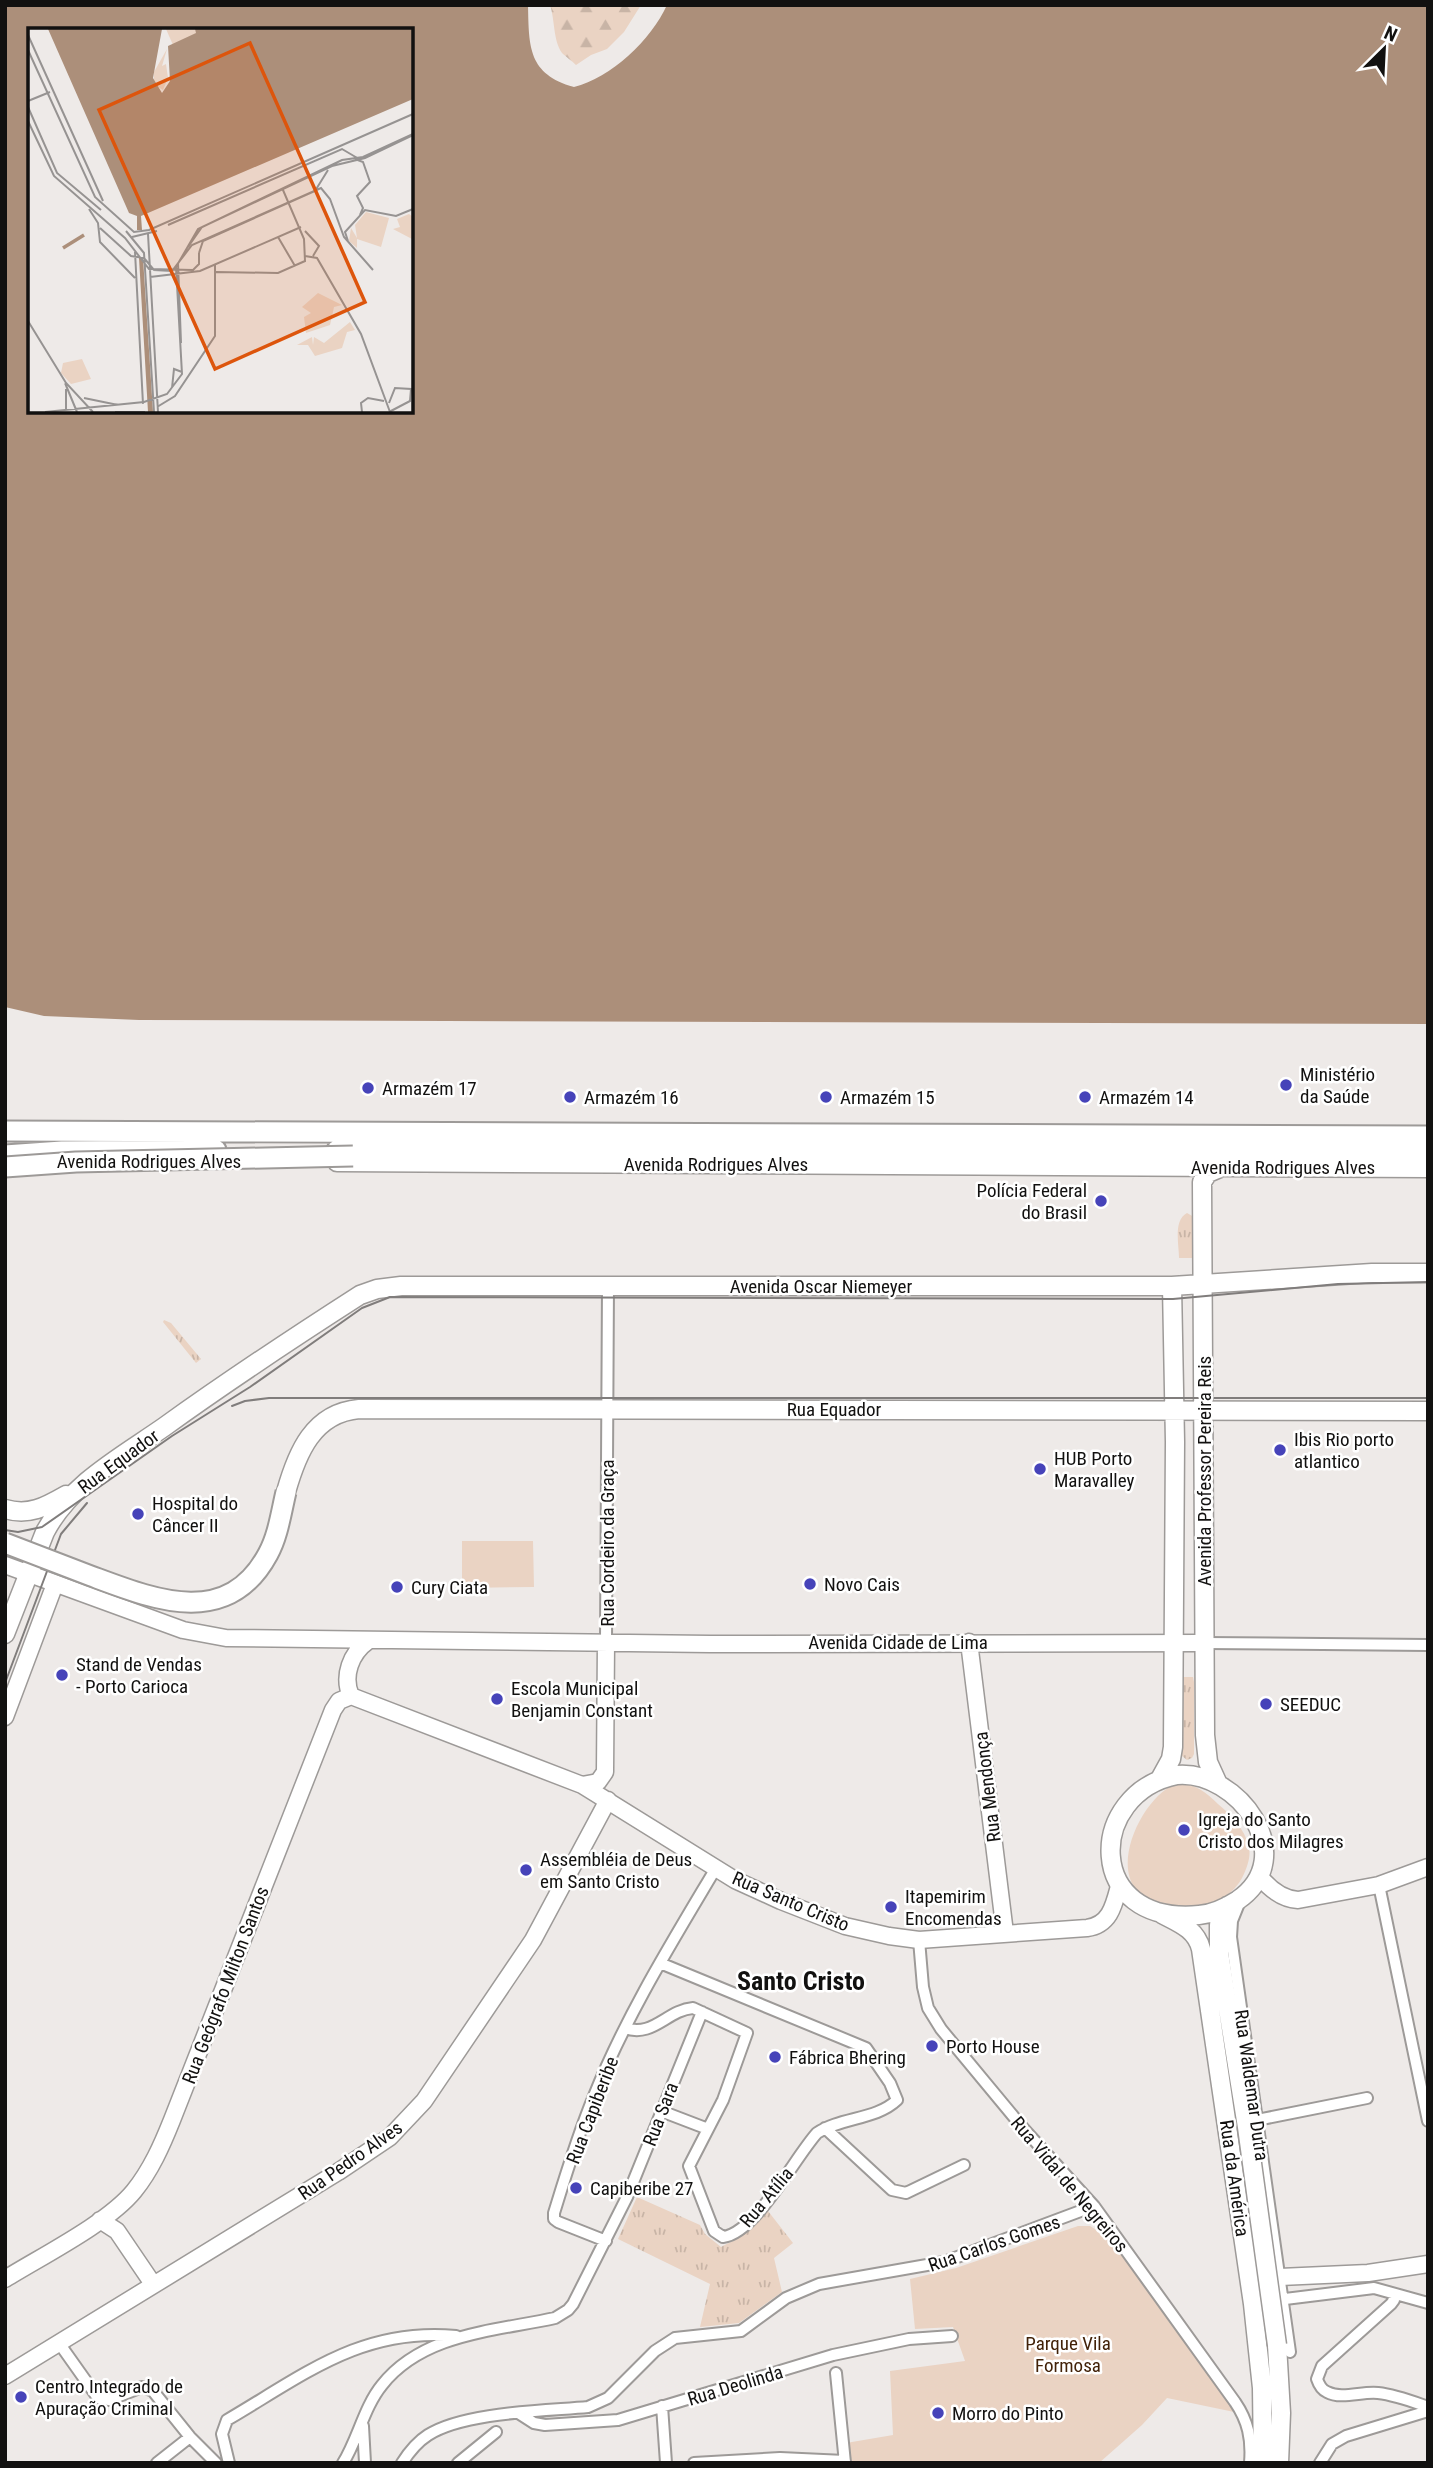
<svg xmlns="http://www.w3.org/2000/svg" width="1433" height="2468" font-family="'Roboto Condensed',sans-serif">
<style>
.grass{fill:url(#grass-tufts)}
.forest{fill:url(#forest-firs)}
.green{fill:#ead3c3}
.water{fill:#ac8f7a;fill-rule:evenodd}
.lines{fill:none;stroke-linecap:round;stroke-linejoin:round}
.street-casing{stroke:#9d9a98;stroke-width:14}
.secondary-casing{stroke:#9d9a98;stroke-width:19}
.primary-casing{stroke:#9d9a98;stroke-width:21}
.highway-casing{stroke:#9d9a98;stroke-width:23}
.street{stroke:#fff;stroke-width:10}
.secondary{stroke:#fff;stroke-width:16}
.primary{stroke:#fff;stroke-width:18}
.highway{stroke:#fff;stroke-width:19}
.tram{stroke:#807d7c;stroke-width:2}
.primary-bridge-casing{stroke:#9d9a98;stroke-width:21;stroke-linecap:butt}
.highway-bridge-casing{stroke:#9d9a98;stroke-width:23;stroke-linecap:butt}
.primary-bridge{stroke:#fff;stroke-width:18}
.highway-bridge{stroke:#fff;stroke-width:19}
.poi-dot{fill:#4643b9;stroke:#fff;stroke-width:2.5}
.labels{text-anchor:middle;stroke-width:5;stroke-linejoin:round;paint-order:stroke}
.poi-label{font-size:19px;fill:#121110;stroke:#fff;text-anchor:start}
.street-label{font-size:19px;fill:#121110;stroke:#fff}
.park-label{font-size:19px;fill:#422208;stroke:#fff}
.district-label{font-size:26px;font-weight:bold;fill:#121110;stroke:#fff}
.inset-river{fill:none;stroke:#ac8f7a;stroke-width:3.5}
.inset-road{fill:none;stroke:#969392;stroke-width:2}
.view{fill:#dd550c;fill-opacity:0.15;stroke:#dd550c;stroke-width:3.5}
.inset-edge{fill:none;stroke:#121110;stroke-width:3.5}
</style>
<defs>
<pattern id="grass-tufts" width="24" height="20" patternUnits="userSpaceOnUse" patternTransform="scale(1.75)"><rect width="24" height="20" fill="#ead3c3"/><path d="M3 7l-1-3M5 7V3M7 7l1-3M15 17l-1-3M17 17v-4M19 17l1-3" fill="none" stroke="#c8b4a6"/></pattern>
<pattern id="forest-firs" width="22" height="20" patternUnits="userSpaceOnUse" patternTransform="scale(1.75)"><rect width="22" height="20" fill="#ead3c3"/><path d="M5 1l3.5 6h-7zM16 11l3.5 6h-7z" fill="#c8b4a6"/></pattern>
</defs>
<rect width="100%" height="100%" fill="#eeeae8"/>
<path class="grass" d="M1187,1213l7,4 2,41h-17c0,-13 -6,-38 8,-45z
M164,1320l7,3 30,36 -5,4 -33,-41z
M1182,1677h11l1,5v72l-2,4 -5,2 -5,-4z
M637,2197l63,28 5,9 16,13 17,-9 30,-27 25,32 -19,15 8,34 -43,31 -39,4 10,-43 -92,-45z"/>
<path class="forest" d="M550,5h91l-17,27 -17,17 -16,6 -15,10c-4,-4 -11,-9 -14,-12 -9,-13 -7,-33 -12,-48z"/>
<path class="green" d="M462,1541h71l1,46 -72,1z
M1176,1784c17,-2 30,8 42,20 13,11 27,25 31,43 2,10 -2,21 -7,31 -17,31 -59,36 -89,22 -7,-3 -13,-6 -18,-12 -22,-29 10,-93 41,-104z
M1078,2226h12l18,11 131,176 -72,-15 -25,27 -43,38h-252l-1,-20 47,-8 -3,-64 75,-10 -12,-34 -38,2 -5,-50 46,-11z"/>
<path class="water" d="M5,5h523c1,42 0,69 46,82 37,-9 77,-47 93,-82h761v1019l-1289,-4 -95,-4 -39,-9zM30,30h381v381h-381z"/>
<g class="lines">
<g class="street-casing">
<path id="street" d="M606,1642l2,-357
M1204,1643l224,2
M1379,1885l49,236
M1240,1901l-8,20 -1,16 59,415
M919,1940l4,47 5,21 13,21 82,99 71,78 141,196c13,19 17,37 15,61
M625,2028c28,10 42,-18 68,-20l54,25 -24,67 -34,66 25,65 9,6c33,-4 72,-80 94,-104 24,-16 59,-13 80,-33l-7,-17 -24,-35 -206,-85
M661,2111l47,18
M1257,2120l110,-22
M825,2128l67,62 14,3 58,-28
M606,2241l-48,-19 -4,-3v-6c12,-39 24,-79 40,-117 32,-80 78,-154 122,-228
M1393,2295l1,5 -3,4 -69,62 -5,13c2,6 5,11 10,13 15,8 35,-1 51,1 18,2 33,8 50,14
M1277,2300l97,-12 54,15
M59,2343l39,55 11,2 33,-13 11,4 37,46 26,26
M836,2373l9,90
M662,2406l4,57
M520,2414l14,9 11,2 73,-5 215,-65 76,-16 43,-3
M363,2426l2,37
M157,2463l33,-26
M229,2463l-7,-29 5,-14c77,-45 135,-93 229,-84
M343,2463c15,-24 21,-56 39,-78 41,-52 114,-54 173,-67l13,-8 5,-6 54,-107 75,-185
M402,2463c7,-11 15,-21 26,-28 36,-23 116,-24 160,-28l20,-9 47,-47 20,-13 66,-7 45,-33 33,-14 125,-22 150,-56
M458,2463l38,-31
M694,2463l86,-5 65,3
M1320,2463l12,-19 14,-8 82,-25"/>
</g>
<g class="secondary-casing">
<path id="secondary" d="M5,1565l178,65 43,8 484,6 494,-1
M969,1642l36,291
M351,1696l231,89 153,95 46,21 64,25 44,10 30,4 168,-12c23,-3 27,-23 32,-42
M351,1696c-9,-20 0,-43 17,-55
M5,1717l50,-133
M582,1785l16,-3 7,-10 1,-130
M1260,1877c9,11 22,22 38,23l81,-15 49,-18
M100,2220l17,11 36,53
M5,2279c37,-23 103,-56 129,-88 17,-21 28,-46 38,-71l161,-410 6,-9 12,-5
M1256,2280l24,-3 88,-4 60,-9
M5,2376l333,-204 52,-35 34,-36 109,-161 75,-140"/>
</g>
<g class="primary-casing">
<path id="primary" d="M337,1162l1091,6
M286,1492c11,-39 27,-79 73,-83l1069,2
M5,1509c24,7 40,-2 61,-14
M5,1634l40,-102c25,-48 76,-75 119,-105 64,-46 129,-89 196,-132l17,-6 24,-3h771l200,-13h56
M1177,1775c61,-5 124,81 61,125 -11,7 -26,14 -39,15 -115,11 -113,-122 -22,-140z
M1160,1779l11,-20 2,-12 2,-305 -3,-156
M1218,1784l-10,-22 -3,-27 -3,-553 6,-9 14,-6
M1227,1906l-8,19v28l28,174
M1162,1914c17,9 34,15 39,35l52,355 9,84 1,75
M1277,2345l4,68 -2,50"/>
</g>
<g class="highway-casing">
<path id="highway" d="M5,1131l1423,5
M337,1150l1091,4
M5,1155l57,-4 154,-1"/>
</g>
<use href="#street" class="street"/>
<use href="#secondary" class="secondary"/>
<use href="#primary" class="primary"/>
<use href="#highway" class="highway"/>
<path class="tram" d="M232,1406l13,-5 24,-3h1159
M5,1530l13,2 24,-5 130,-91 78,-49 112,-79 28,-11 783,2 165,-15 90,-2
M5,1683l56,-149 26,-31"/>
<g class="primary-bridge-casing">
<path id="primary-bridge" d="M1247,2127l30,218"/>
</g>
<g class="highway-bridge-casing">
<path id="highway-bridge" d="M5,1167l71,-5 277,-6
M5,1543c29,11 57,22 86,33 62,23 136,54 177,-22 10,-18 13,-41 18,-62"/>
</g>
<use href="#primary-bridge" class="primary-bridge"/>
<use href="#highway-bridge" class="highway-bridge"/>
</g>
<g class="poi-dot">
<circle cx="1286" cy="1085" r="7"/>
<circle cx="368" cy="1088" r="7"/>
<circle cx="570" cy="1097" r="7"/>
<circle cx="826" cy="1097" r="7"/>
<circle cx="1085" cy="1097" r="7"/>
<circle cx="1101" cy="1201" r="7"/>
<circle cx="1280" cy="1450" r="7"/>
<circle cx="1040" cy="1469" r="7"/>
<circle cx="138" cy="1514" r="7"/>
<circle cx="810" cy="1584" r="7"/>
<circle cx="397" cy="1587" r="7"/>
<circle cx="62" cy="1675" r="7"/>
<circle cx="497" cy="1699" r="7"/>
<circle cx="1266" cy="1704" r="7"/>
<circle cx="1184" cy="1830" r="7"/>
<circle cx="526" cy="1870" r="7"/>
<circle cx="891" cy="1907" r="7"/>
<circle cx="932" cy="2046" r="7"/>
<circle cx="775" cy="2057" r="7"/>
<circle cx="576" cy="2188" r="7"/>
<circle cx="21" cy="2397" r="7"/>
<circle cx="938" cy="2413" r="7"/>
</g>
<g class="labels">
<g class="poi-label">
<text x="1300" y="1081">Ministério<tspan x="1300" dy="22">da Saúde</tspan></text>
<text x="382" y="1095">Armazém 17</text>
<text x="584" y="1104">Armazém 16</text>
<text x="840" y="1104">Armazém 15</text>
<text x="1099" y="1104">Armazém 14</text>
<text x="1087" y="1197" text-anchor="end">Polícia Federal<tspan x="1087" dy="22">do Brasil</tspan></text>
<text x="1294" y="1446">Ibis Rio porto<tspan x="1294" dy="22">atlantico</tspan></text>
<text x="1054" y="1465">HUB Porto<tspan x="1054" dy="22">Maravalley</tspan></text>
<text x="152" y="1510">Hospital do<tspan x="152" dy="22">Câncer II</tspan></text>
<text x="824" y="1591">Novo Cais</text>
<text x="411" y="1594">Cury Ciata</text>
<text x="76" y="1671">Stand de Vendas<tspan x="76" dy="22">- Porto Carioca</tspan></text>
<text x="511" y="1695">Escola Municipal<tspan x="511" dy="22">Benjamin Constant</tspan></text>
<text x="1280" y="1711">SEEDUC</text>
<text x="1198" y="1826">Igreja do Santo<tspan x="1198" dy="22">Cristo dos Milagres</tspan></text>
<text x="540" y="1866">Assembléia de Deus<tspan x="540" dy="22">em Santo Cristo</tspan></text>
<text x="905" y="1903">Itapemirim<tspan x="905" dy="22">Encomendas</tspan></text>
<text x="946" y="2053">Porto House</text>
<text x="789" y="2064">Fábrica Bhering</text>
<text x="590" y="2195">Capiberibe 27</text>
<text x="35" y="2393">Centro Integrado de<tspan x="35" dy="22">Apuração Criminal</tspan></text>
<text x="952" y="2420">Morro do Pinto</text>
</g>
<g class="street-label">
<text x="149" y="1168">Avenida Rodrigues Alves</text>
<text x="716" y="1171">Avenida Rodrigues Alves</text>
<text x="1283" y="1174">Avenida Rodrigues Alves</text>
<text x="821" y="1293">Avenida Oscar Niemeyer</text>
<text x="834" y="1416">Rua Equador</text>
<text transform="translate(118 1461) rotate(-36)" y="7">Rua Equador</text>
<text transform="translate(1204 1471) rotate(-90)" y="7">Avenida Professor Pereira Reis</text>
<text transform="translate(607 1543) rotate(-90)" y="7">Rua Cordeiro da Graça</text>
<text x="898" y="1649">Avenida Cidade de Lima</text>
<text transform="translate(987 1787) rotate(-97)" y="7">Rua Mendonça</text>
<text transform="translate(791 1901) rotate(23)" y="7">Rua Santo Cristo</text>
<text transform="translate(225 1985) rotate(-69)" y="7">Rua Geógrafo Milton Santos</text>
<text transform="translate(1252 2085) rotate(82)" y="7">Rua Waldemar Dutra</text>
<text transform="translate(592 2110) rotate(-69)" y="7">Rua Capiberibe</text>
<text transform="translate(660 2114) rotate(-69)" y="7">Rua Sara</text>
<text transform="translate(350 2160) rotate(-35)" y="7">Rua Pedro Alves</text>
<text transform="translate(1235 2178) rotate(82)" y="7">Rua da América</text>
<text transform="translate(1070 2184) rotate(50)" y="7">Rua Vidal de Negreiros</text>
<text transform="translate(766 2197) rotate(-50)" y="7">Rua Atília</text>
<text transform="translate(994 2243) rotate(-19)" y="7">Rua Carlos Gomes</text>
<text transform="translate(735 2385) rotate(-17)" y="7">Rua Deolinda</text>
</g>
<g class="park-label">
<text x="1068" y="2350">Parque Vila<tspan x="1068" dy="22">Formosa</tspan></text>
</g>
<g class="district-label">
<text x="801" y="1990">Santo Cristo</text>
</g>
</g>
<g transform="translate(28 28)">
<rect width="385" height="385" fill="#eeeae8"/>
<path d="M138,1h29l2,4 -24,12zM139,21l-5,17 4,-2 2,14 -5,12 -9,-6v-12zM322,294l5,8 -8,2 -5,16 -27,8 -7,-11h-11l15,-8 1,8 1,-8 10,6z" fill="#ead3c3"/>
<path d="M381,186l4,3 -1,22 -19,-10 7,-2 -3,-8z" fill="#ead3c3"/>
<path d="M338,184l23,6 -8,29 -24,-8v9l-8,-7 2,-13 6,10 -2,-13zM290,265l24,12 -8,2 -4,18 -24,8 -2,-16 7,-4 -9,-6zM54,331l9,20 -20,5 -10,-11 2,-10z" fill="#ead3c3"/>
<path d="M20,1h114l-9,49 9,15 8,-12 -2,-35 28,-13 -1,-4h218v70l-272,117 1,14h-5v-14l-8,-3zM111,230h4l10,154h-5z" fill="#ac8f7a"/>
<path class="inset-river" d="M35,220l21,-13"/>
<path class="inset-road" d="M0,7l75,166M0,22l67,147 39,35 15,-2 264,-116M0,73l22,-9M0,79l29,66 44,37M0,93l26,55 71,62 24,31 44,1 6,-6v-11M327,131l8,3 7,20 -13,14 6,12 -3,7M61,181l9,14 2,19 35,36M140,197l174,-76 17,10M72,200l31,28 13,2 10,12 18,1 20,-26 129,-57 9,11 14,38 29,33M98,203l18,22 10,159M277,203l14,15 -6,10M120,206l10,178M104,209l25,-6M250,209l17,29M320,213l-3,-9 20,-22 31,6 17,-7M160,219l14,-20 130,-61 33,-8 48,-23M107,224l8,152M171,225l4,-12 112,-50 13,-21M277,228l12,2 44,76 29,78M150,235l3,80M188,244l62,1 27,-12 -1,-22 -21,-49M122,249l50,-6 101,-44M0,293l38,62 27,29M37,355l12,29M144,360l2,-19 8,3M56,370l34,7M361,375l6,-15 16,1 -1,12 -21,11M129,379l18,-11 40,-60v-71M38,383v-22M17,384l99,-10 23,-8 15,-20 -6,-107 22,-38 144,-69 21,-3 50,-23M87,384h30M334,384l-1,-9 7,-5 16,3"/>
<path class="view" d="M222,15l115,259 -150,67 -116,-259z"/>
<rect width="385" height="385" class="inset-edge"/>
</g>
<rect width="1433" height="2468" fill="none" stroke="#121110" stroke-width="14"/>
<g transform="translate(1384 49) rotate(24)" stroke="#ffffff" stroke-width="5" paint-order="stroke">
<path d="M0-5L12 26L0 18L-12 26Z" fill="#121110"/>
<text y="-10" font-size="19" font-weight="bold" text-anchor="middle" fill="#121110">N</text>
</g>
</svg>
